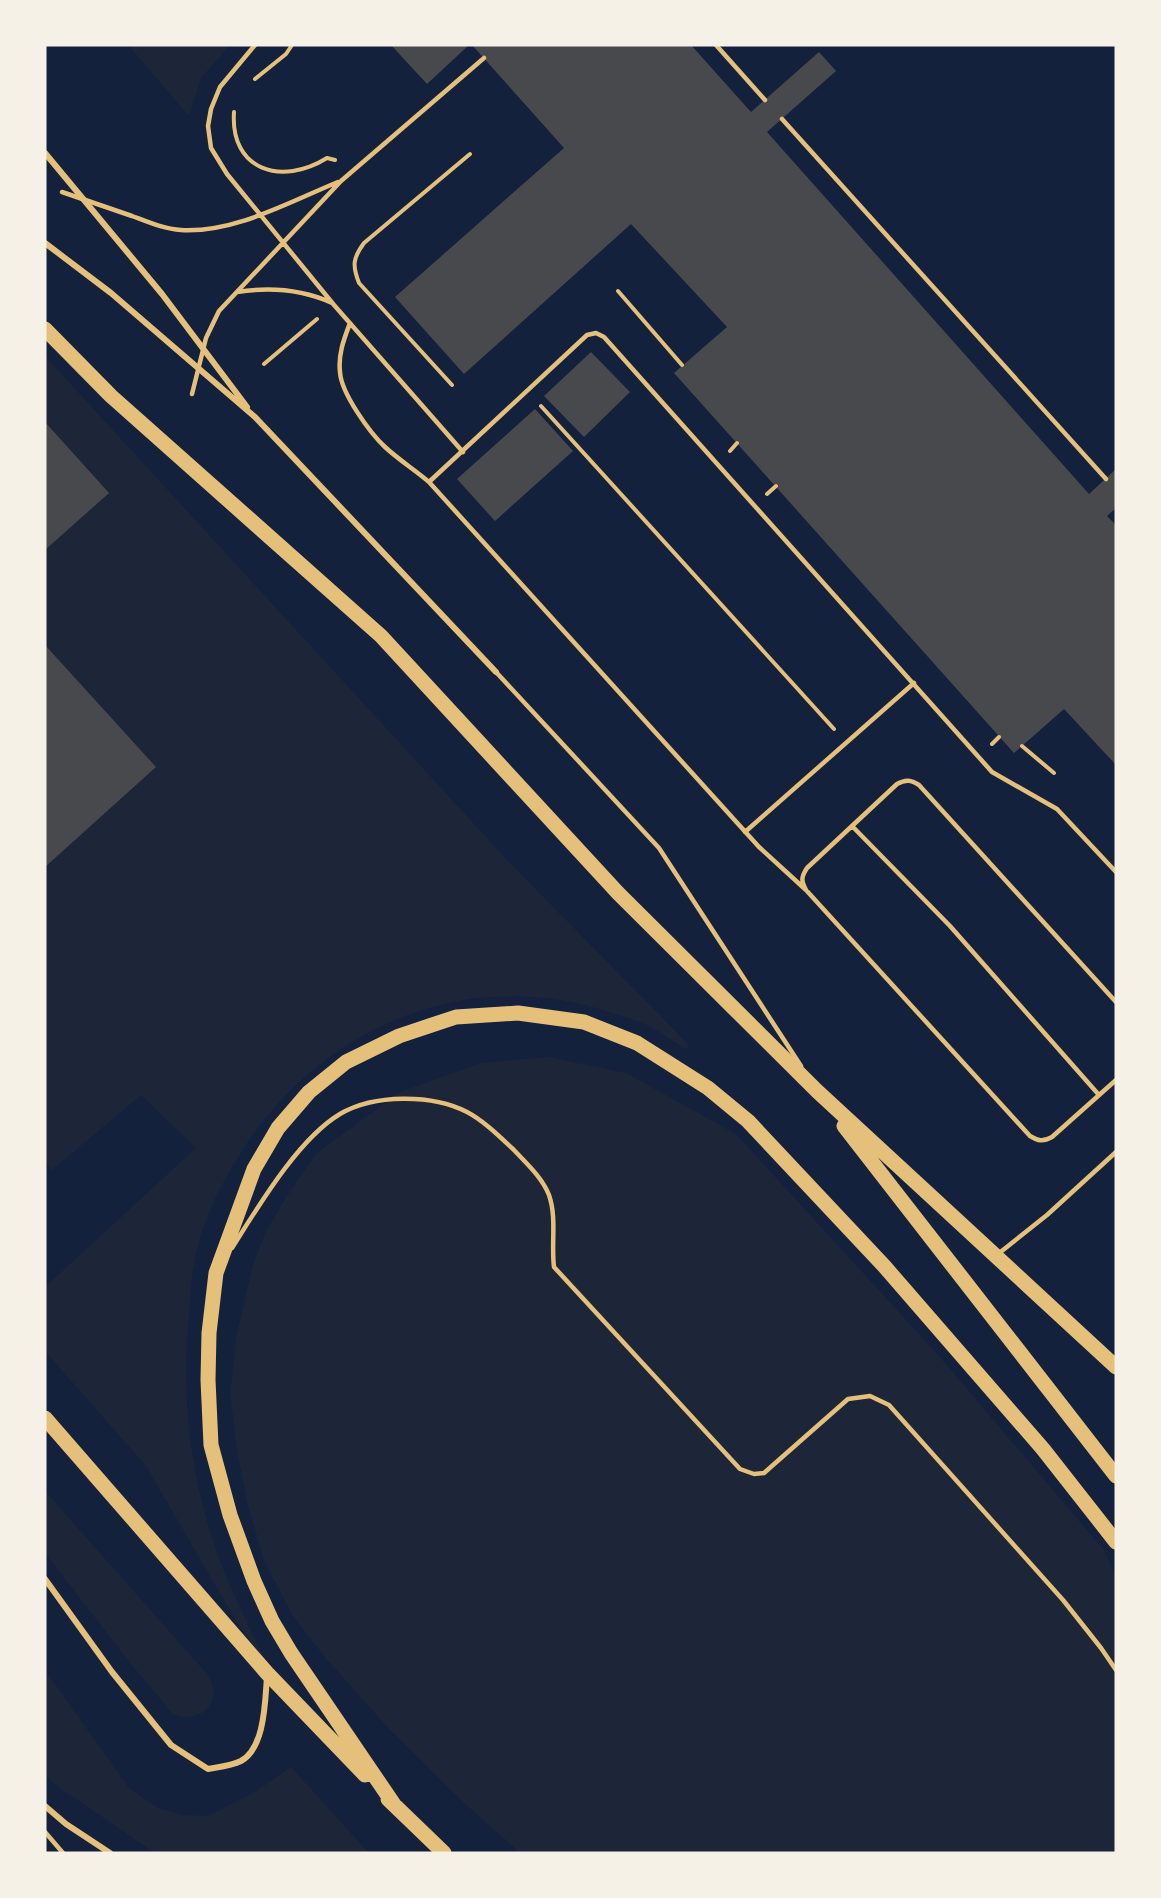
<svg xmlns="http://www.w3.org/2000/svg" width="1161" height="1898" font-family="Karla,sans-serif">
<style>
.green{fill:#1d2539}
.building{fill:#48494c}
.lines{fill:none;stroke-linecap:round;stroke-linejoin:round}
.path{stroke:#e5c07b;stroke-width:4}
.service{stroke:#e5c07b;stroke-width:4.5}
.minor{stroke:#e5c07b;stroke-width:6}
.primary{stroke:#e5c07b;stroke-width:15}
</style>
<rect width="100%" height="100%" fill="#14213d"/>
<path class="green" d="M128,45h102l-29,33 -12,38z
M45,356l463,505 181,184 -1,3h-4c-12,-7 -23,-16 -35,-22 -13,-6 -27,-10 -40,-14 -141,-47 -286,14 -365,136 -23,36 -42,72 -50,115 -3,13 -3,28 -4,41 -10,86 -1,173 29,254 13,35 31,70 47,105l-28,-39 -92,-158 -101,-115v-64l151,-139 -55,-53 -89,75 -7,-7z
M548,1057l78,16 110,61 203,222 165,194 12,26v277h-596l-57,-51 -74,-73 -65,-73 -31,-40 -28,-53 -17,-57 -10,-51 -8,-60 6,-57 17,-73 13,-34 21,-35 30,-43 83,-61 81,-29z
M45,1491l162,183c18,27 -5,51 -34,40l-42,-50 -86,-111z
M45,1670l84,118 29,20 24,7 26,1 47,-24 36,-25 78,86h-214l-95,-65 -15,-12z"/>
<path class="building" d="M391,45h78l-42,39z
M472,45h219l60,67 68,-60 17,19 -69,61 322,362 27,-25v39l-9,8 9,9v240l-52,-56 -50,44 -340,-380 53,-46 -96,-103 -167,150 -69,-77 169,-149z
M591,352l39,40 -46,45 -40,-41z
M535,409l38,42 -78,70 -38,-42z
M45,422l64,71 -64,57z
M45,645l111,122 -111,100z"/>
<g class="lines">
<path class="path" d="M255,79l31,-25 6,-9
M234,112c-4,59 48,74 93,46l8,2
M618,291l64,74
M264,364l53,-45
M452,385l-93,-102c-7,-18 -6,-25 5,-40l106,-89
M541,406l293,323
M730,451l7,-8
M767,494l9,-8
M992,744l7,-7
M1022,746l32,27"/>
<path class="service" d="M255,45l-35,42 -9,22 -3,17 3,22 16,26 107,131 129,147
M716,45l49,55
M782,119l324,360
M62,192c24,8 47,16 70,24 16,6 32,13 49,14 54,3 108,-28 157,-48
M237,292c33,-5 64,-3 95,11
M350,323c-6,16 -12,31 -10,49 1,21 30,61 45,75 14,13 30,23 44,35l330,365 47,43
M192,394l14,-56 13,-27 122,-130 143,-123
M429,482l158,-147 9,-2 8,4 388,435 65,37 59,63
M496,672l163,176 142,218
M852,826l-45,42c-6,9 -6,13 -1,22l224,246c8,5 13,6 22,1l64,-57
M745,832l169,-149
M1099,1095l-149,-169 -98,-100 45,-42c9,-5 14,-4 22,1l197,217
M232,1248c26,-41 66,-109 108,-134 34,-20 92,-20 127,-2 17,9 32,24 46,37 13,14 29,28 36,46 8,23 2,49 5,72l186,202 14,5 10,-1 84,-74 22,-3 19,9 174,195 38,48 15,22
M998,1254l49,-39 69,-63
M45,1832l18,21"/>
<path class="minor" d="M45,153l117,141 85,113
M45,243l66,50 144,124 241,255
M45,1579l67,93 59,73 37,24c11,-2 23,-3 33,-8 24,-13 24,-60 26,-84
M45,1806l21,18 44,29"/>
<path class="primary" d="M45,329l66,67 270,240 237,257 199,198 299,276
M844,1126l272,350
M45,1418l222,255 98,102
M388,1799l56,54
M395,1806l-104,-153 -19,-32 -18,-40 -24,-66 -19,-70 -3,-65 1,-47 7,-60 38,-104 24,-41 31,-36 37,-30 53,-26 57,-19 62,-4 66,9 53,21 71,45 40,33 137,146 158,182 73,93"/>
</g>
<rect width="1161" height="1898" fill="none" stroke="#f6f1e7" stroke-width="93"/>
</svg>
